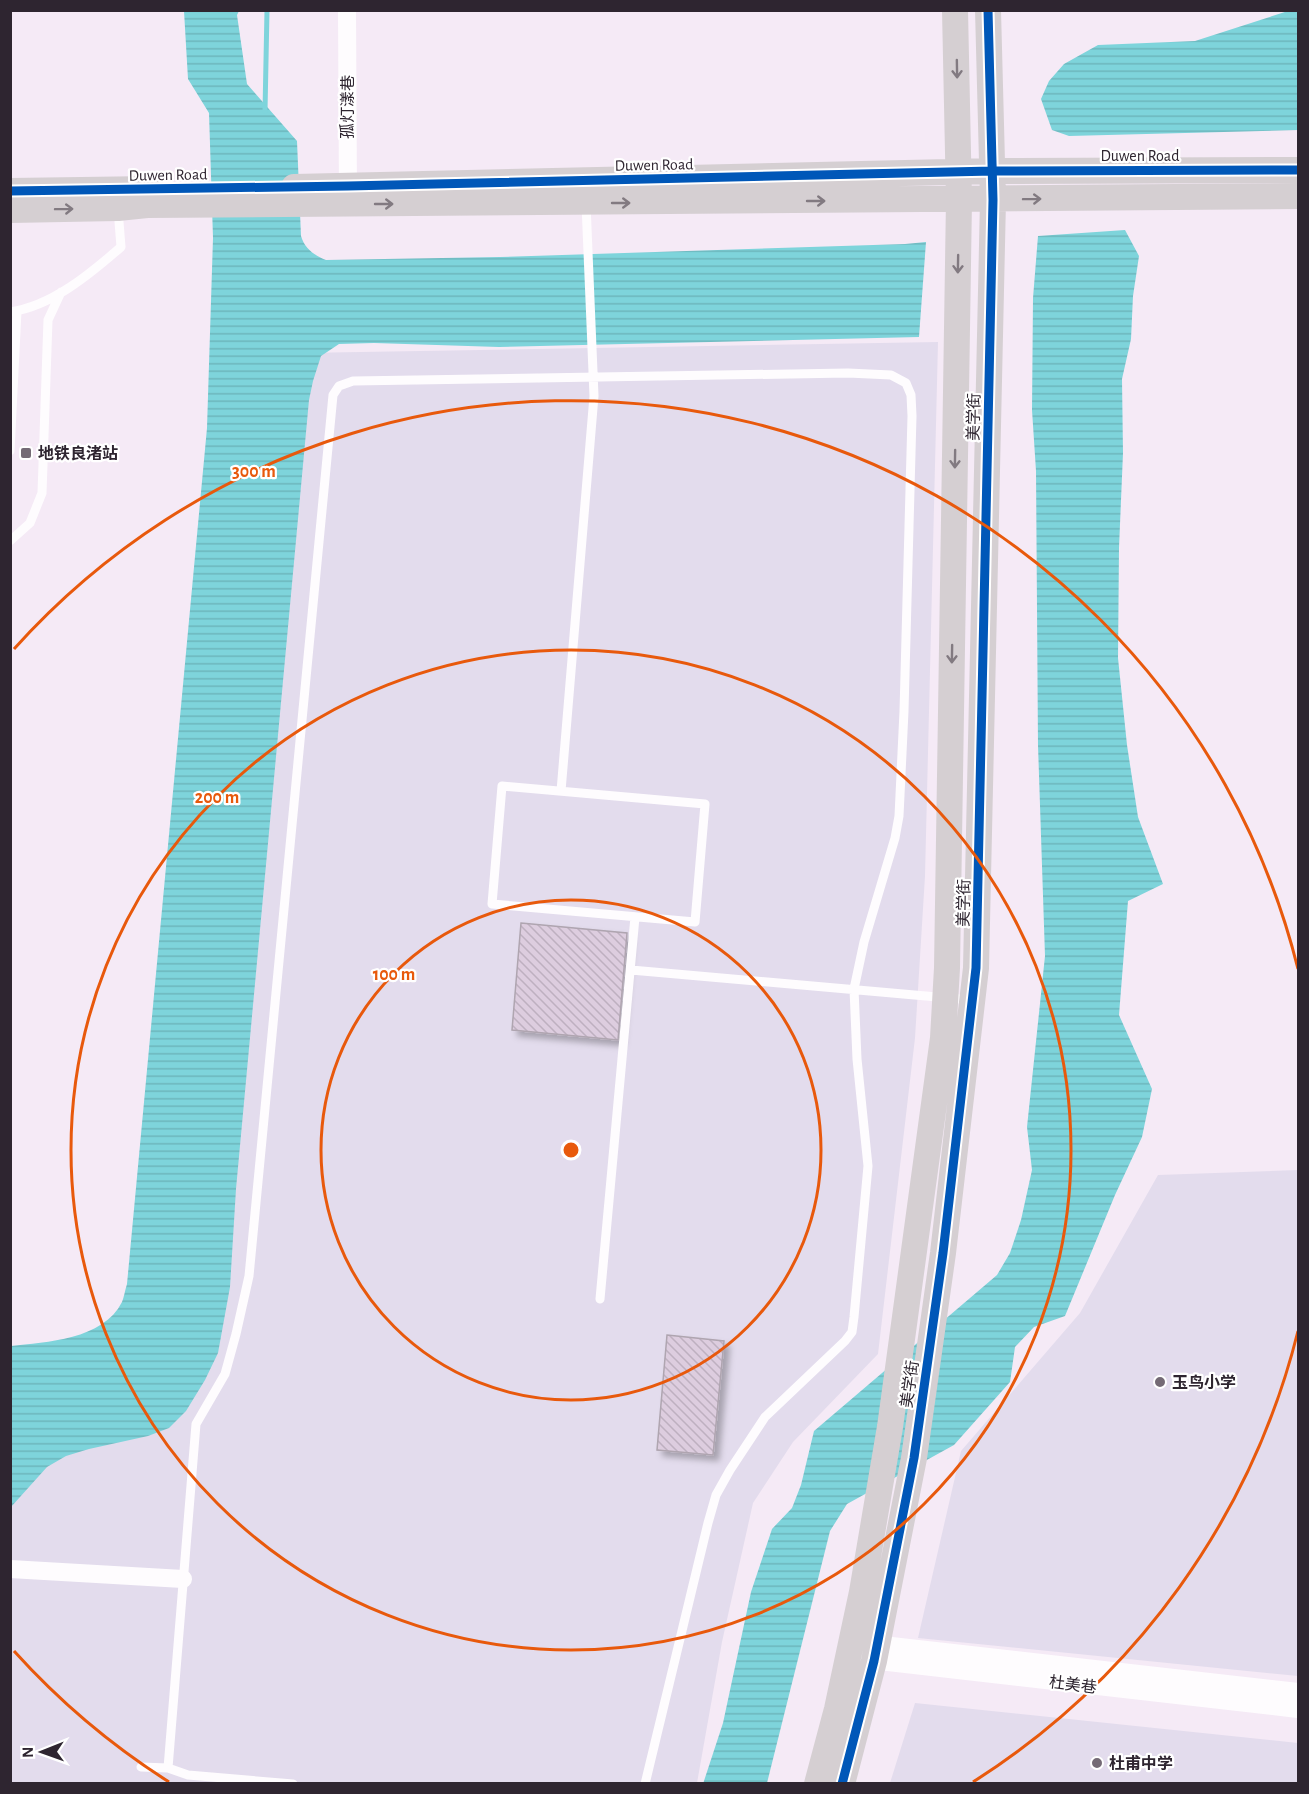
<svg xmlns="http://www.w3.org/2000/svg" width="1309" height="1794" font-family="'Alegreya Sans','Noto Sans SC',sans-serif">
<style>
.education{fill:#e3dced}
.water{fill:url(#water-rules)}
.lines{fill:none;stroke-linecap:round;stroke-linejoin:round}
.stream{stroke:#7ed4db;stroke-width:5}
.building{fill:url(#building-back-hatch);stroke:#afa5b0;stroke-width:1.5;filter:url(#shadow)}
.lane{stroke:#fefcfe;stroke-width:9}
.street{stroke:#fefcfe;stroke-width:18}
.secondary{stroke:#d5cfd2;stroke-width:26}
.cycleway-casing{stroke:#fff;stroke-width:13}
.cycleway{stroke:#0057b8;stroke-width:9}
.oneway{stroke:#827a81}
.ring{fill:none;stroke:#e8590c;stroke-width:3}
.poi-dot{fill:#746a75;stroke:#fff;stroke-width:2}
.labels{text-anchor:middle;stroke-width:4.5;stroke-linejoin:round;paint-order:stroke}
.street-label{font-size:16px;fill:#2e2530;stroke:#fff}
.poi-label{font-size:16px;font-weight:bold;fill:#2e2530;stroke:#fff;text-anchor:start}
.centre{fill:#e8590c;stroke:#fff;stroke-width:3}
.ring-label{font-size:18px;text-anchor:middle;font-weight:bold;fill:#e8590c;stroke:#fff;stroke-width:4.5;stroke-linejoin:round;paint-order:stroke}
</style>
<defs>
<pattern id="water-rules" width="6" height="5" patternUnits="userSpaceOnUse" patternTransform="scale(1.5)"><rect width="6" height="5" fill="#7ed4db"/><path d="M0 2.5h6" fill="none" stroke="#6db6bc"/></pattern>
<pattern id="building-back-hatch" width="6" height="6" patternUnits="userSpaceOnUse" patternTransform="scale(1.5)"><rect width="6" height="6" fill="#ddcddf"/><path d="M-1 5l2 2M0 0l6 6M5-1l2 2" fill="none" stroke="#beb0c0"/></pattern>
<filter id="shadow"><feDropShadow dx="5.5" dy="5.5" stdDeviation="3" flood-color="#0004"/></filter>
</defs>
<rect width="100%" height="100%" fill="#f5eaf6"/>
<path class="education" d="M938,342l-13,534 -10,162 -37,316 -85,88 -40,61 -31,139 -25,141h-686l-1,-325 162,-55 129,-1050z
M1298,1170v506l-380,-38 43,-187 119,-138 78,-138z
M915,1703l383,40v40h-408z"/>
<path class="water" d="M184,11h55l-2,4 10,69 50,57 4,95c4,13 13,19 25,24l174,-3 405,-13 21,-2 -7,95 -420,10 -125,-4 -35,1 -18,12 -8,25 -4,19 -73,789 -6,98 -12,66 -13,27 -19,31 -17,17 -21,8 -59,13 -23,7 -19,11 -36,40v-161c35,-4 92,-6 111,-44 2,-5 3,-12 5,-18l80,-856 6,-190 -4,-125 -21,-34z
M1288,11h10v119l-229,6 -17,-6 -11,-31 8,-18 15,-17 34,-19 97,-4z
M1125,230l14,26 -6,40 -2,43 -9,40 1,74 -4,95 -1,110 9,87 11,72 25,67 -35,17 -9,114 33,74 -10,48 -27,58 -50,121 -31,11 -19,20 -5,35 -56,63 -107,59 -17,27 -63,252 -64,1 20,-61 28,-131 21,-63 20,-21 9,-23 13,-54 183,-156 13,-22 11,-33 11,-50 -5,-43 18,-171 -7,-211 -2,-274 -4,-61 1,-112 5,-62z"/>
<g class="lines">
<path class="stream" d="M265,111l2,-101"/>
</g>
<path class="building" d="M521,923l106,10 -9,107 -106,-10z
M667,1335l57,6 -11,114 -56,-5z"/>
<g class="lines">
<path class="lane" d="M10,312c42,-6 80,-38 111,-65l-3,-38
M10,451l7,-140
M10,541l20,-18 12,-30 6,-173 13,-28
M502,786l203,18 -10,118 -203,-18z
M561,791l33,-395 -8,-192
M631,970l340,30
M600,1299l35,-382
M141,1767l27,1 20,7 105,9
M168,1768l28,-344 29,-50 11,-40 13,-58 84,-881 6,-9 14,-5 495,-8 43,2 15,8 5,12 1,21 -8,295 -5,105 -4,22 -31,104 -10,47 3,70 11,107 -14,151 -2,15 -7,9 -80,76 -35,53 -14,25 -8,28 -63,261"/>
<path class="street" d="M347,10l1,188
M10,1569l173,10
M865,1643l433,49
M862,1659l436,50"/>
<path class="secondary" d="M294,187l699,-16 305,-1
M10,191l142,-2
M10,210l108,-2 29,-3 1151,-9
M817,1784l20,-75 25,-117 28,-165 53,-389 4,-70 12,-768 -4,-190
M842,1784l32,-123 40,-203 29,-205 33,-285 17,-768 -5,-190"/>
<g class="cycleway-casing">
<path id="cycleway" d="M10,191l338,-5 645,-15 305,-1
M842,1784l32,-123 40,-203 29,-205 33,-285 17,-768 -5,-190"/>
</g>
<use href="#cycleway" class="cycleway"/>
</g>
<defs><path id="oneway-shaft" d="M-6 0H5M1.5-3L5.5 0L1.5 3" fill="none" stroke-width="1.6" stroke-linecap="round" stroke-linejoin="round" transform="scale(1.5)"/></defs>
<g class="oneway">
<use href="#oneway-shaft" transform="translate(957 69) rotate(89)"/>
<use href="#oneway-shaft" transform="translate(1032 199) rotate(-1)"/>
<use href="#oneway-shaft" transform="translate(816 201)"/>
<use href="#oneway-shaft" transform="translate(621 203)"/>
<use href="#oneway-shaft" transform="translate(384 204)"/>
<use href="#oneway-shaft" transform="translate(64 209) rotate(-1)"/>
<use href="#oneway-shaft" transform="translate(958 264) rotate(91)"/>
<use href="#oneway-shaft" transform="translate(955 459) rotate(91)"/>
<use href="#oneway-shaft" transform="translate(952 654) rotate(91)"/>
</g>
<g class="ring">
<circle cx="571" cy="1150" r="250"/>
<circle cx="571" cy="1150" r="500"/>
<path d="M1298 1331A749 749 0 0 1 973 1782M169 1782A749 749 0 0 1 14 1651M14 649A749 749 0 0 1 1298 969"/>
</g>
<g class="poi-dot">
<rect x="20" y="447" width="12" height="12" rx="3"/>
<circle cx="1160" cy="1382" r="6"/>
<circle cx="1097" cy="1763" r="6"/>
</g>
<g class="labels">
<g class="street-label">
<text transform="translate(347 107) rotate(-90)" y="6">孤灯漾巷</text>
<text x="1140" y="161">Duwen Road</text>
<text transform="translate(654 164) rotate(-1)" y="6">Duwen Road</text>
<text transform="translate(168 174) rotate(-1)" y="6">Duwen Road</text>
<text transform="translate(973 417) rotate(-89)" y="6">美学街</text>
<text transform="translate(963 903) rotate(-89)" y="6">美学街</text>
<text transform="translate(909 1384) rotate(-82)" y="6">美学街</text>
<text transform="translate(1073 1684) rotate(7)" y="6">杜美巷</text>
</g>
<g class="poi-label">
<text x="38" y="459">地铁良渚站</text>
<text x="1172" y="1388">玉鸟小学</text>
<text x="1109" y="1769">杜甫中学</text>
</g>
</g>
<circle cx="571" cy="1150" r="9" class="centre"/>
<g class="ring-label">
<text x="254" y="477">300 m</text>
<text x="217" y="803">200 m</text>
<text x="394" y="980">100 m</text>
</g>
<rect width="1309" height="1794" fill="none" stroke="#2e2530" stroke-width="24"/>
<g transform="translate(42 1752) rotate(269)" stroke="#ffffff" stroke-width="4.5" paint-order="stroke">
<path d="M0-4.5L10 22L0 15L-10 22Z" fill="#2e2530"/>
<text y="-9" font-size="16" font-weight="bold" text-anchor="middle" fill="#2e2530">N</text>
</g>
</svg>
